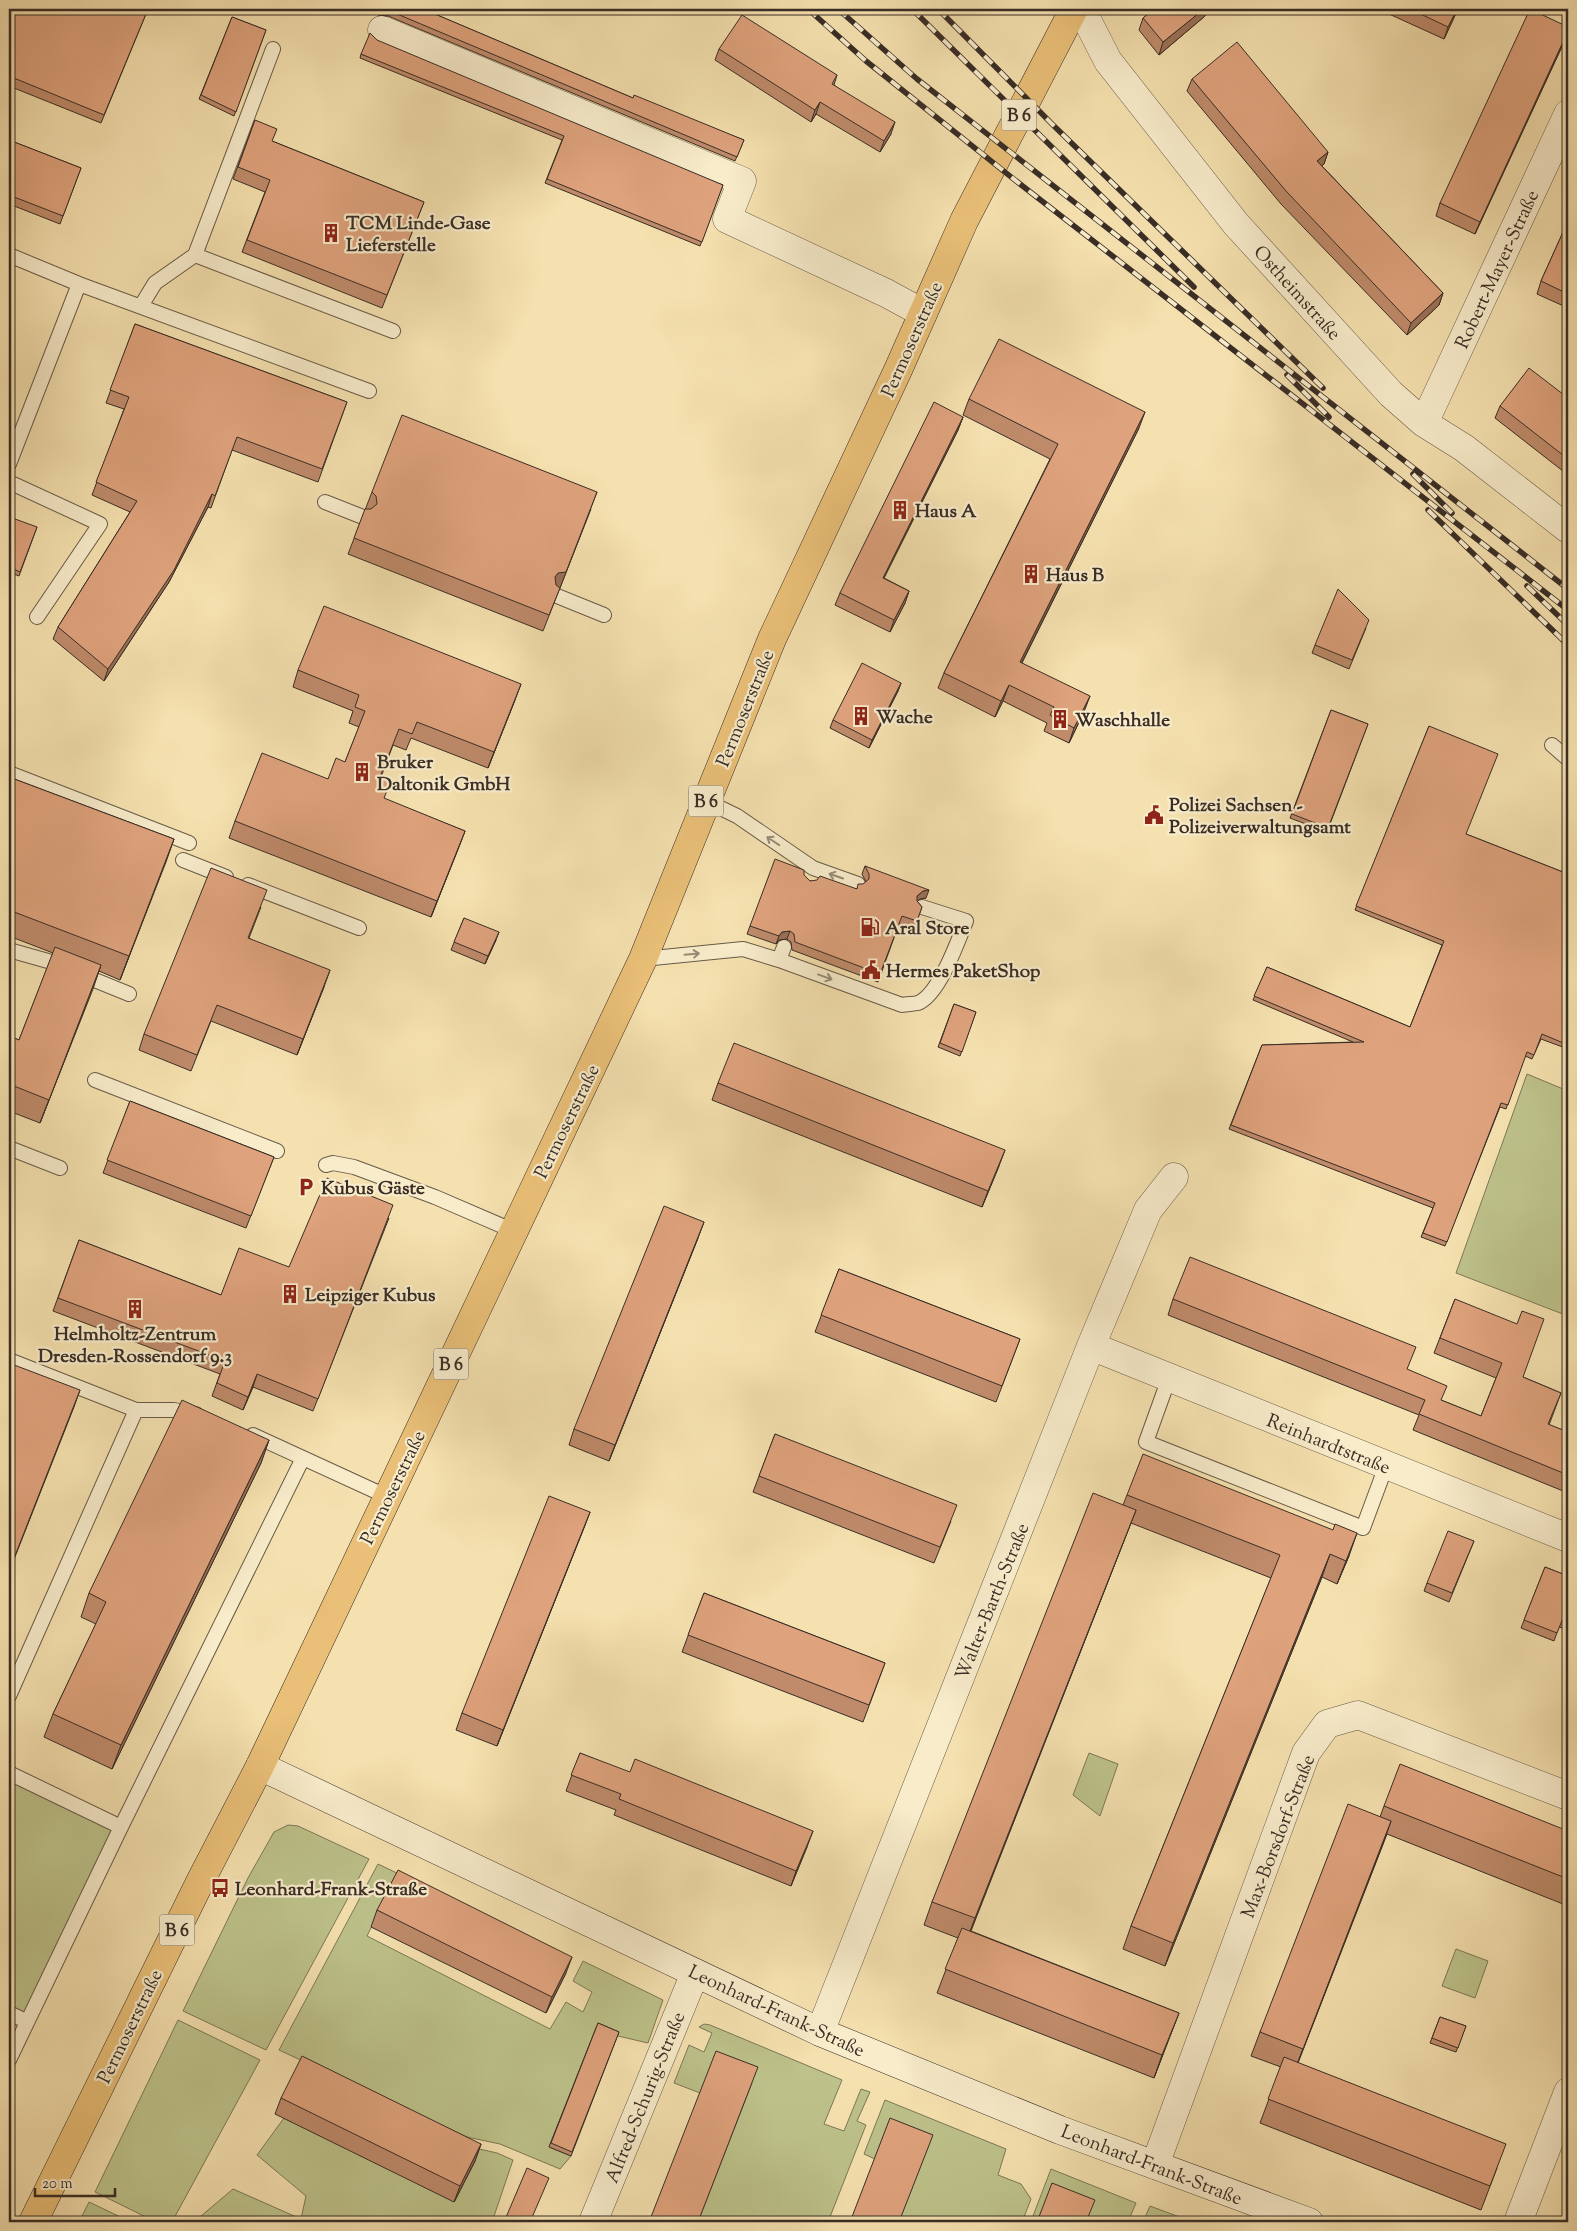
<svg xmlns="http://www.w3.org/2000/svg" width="1577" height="2231" font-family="'Sorts Mill Goudy',serif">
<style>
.green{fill:#bdc28a;stroke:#7b7858}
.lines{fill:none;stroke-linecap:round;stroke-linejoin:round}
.lane-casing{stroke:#685a48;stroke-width:16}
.street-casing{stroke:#685a48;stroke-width:29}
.secondary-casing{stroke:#392d26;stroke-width:29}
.primary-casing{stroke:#392d26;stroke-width:29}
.lane{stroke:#f8eccb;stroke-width:14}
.street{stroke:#f8eccb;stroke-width:28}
.secondary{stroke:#f8eccb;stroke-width:28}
.primary{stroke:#eac078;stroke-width:28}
.rail-casing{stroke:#392d26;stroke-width:5.5}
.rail{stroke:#f8eccb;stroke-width:4;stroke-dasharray:11;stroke-linecap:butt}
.wall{fill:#bf8b6b;stroke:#392d26}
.shaded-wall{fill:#9b7157;stroke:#392d26}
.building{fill:#dea27c;stroke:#392d26}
.oneway{stroke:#988c78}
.labels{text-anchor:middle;stroke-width:4.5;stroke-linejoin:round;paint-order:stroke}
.shield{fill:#f8eccb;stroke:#726658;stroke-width:1}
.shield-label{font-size:18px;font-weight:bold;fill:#392d26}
.poi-label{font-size:19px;font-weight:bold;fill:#392d26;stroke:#f8eccb;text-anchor:start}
.street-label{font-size:19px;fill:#392d26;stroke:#f8eccb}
</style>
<rect width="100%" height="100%" fill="#f5e1af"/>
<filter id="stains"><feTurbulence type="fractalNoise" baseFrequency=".004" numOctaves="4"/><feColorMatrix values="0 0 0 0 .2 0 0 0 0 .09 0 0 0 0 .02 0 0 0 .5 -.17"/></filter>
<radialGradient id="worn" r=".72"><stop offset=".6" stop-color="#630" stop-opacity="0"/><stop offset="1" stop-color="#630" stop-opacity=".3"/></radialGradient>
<path class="green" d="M1527,1074l41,17v225l-112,-43z
M1089,1753l29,11 -18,52 -27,-21z
M9,1773l112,54 -95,194 -17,-8z
M288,1825l10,1 71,33 -103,191 -83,-39 65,-133 26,-46z
M378,1864l46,22h-32l-25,50 183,93 16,-27 17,10 9,-20 -19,-11 10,-20 80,39 -15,43 -30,-7 -22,-8 -47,119 22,9 -11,13 -60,-25 -33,-7 -188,-87z
M1456,1949l32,12 -13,37 -33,-12z
M178,2020l82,40 -88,162h-16l-61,-30z
M704,2024l6,1 132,55 -18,44 20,7 17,-42 9,3 -13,29 9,4 -38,97h-130l54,-139 -52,10 -26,-10 15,-38 15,7 8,-19 -13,-6z
M885,2100l121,49 -8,26 23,9 10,15 -9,23h-123l-24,-63 -11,-5z
M284,2118l171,83 20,-40 -22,-18 44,10 16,7 -21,62h-298l39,-33 68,30 5,-23 -49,-41z
M1051,2169l85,34 -8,19h-41l2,-6 -50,3 -6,-3z
M89,2202l42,20h-52z
M1150,2206l43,16h-50z"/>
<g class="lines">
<g class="lane-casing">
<path id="lane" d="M9,255l70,29 290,107
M195,255l78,-206
M141,306l14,-23 40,-28 198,76
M9,464l70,-180
M9,482l91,42 -63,93
M325,502l38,15
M557,596l47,19
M1552,745l16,14
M9,773l180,70
M706,801l31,15 76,52 45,16
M183,860l43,17
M248,885l111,43
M9,950l39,11 81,33
M643,959l100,-10 36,11 123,45c5,-1 11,-1 16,-2 21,-8 40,-62 48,-82l-44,-14
M779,960l5,-13
M95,1080l182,71
M9,1148l51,20
M326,1165l7,-2 21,4 81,30 79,34
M9,1360l127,50h38l22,4
M1169,1378l-23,64 217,86 23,-62
M253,1435l135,62
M9,1696l127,-286
M9,1773l112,54
M9,2013l17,8
M9,2060l112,-233 182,-369"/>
</g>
<g class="street-casing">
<path id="street" d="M1074,9l14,13 20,39 128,163 155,170 33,29 40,25 104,81
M382,30l360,151 -15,38 159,74 37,20
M1424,423l144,-309
M1091,1346l477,192
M820,2032l271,-686 57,-136 26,-33
M1155,2165l151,-412 21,-29 31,-9 210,81
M593,2222l102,-249
M1518,2222l50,-130"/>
</g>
<g class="secondary-casing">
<path id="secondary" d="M260,1766l560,266 240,98 249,92"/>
</g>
<g class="primary-casing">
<path id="primary" d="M33,2222l168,-342 59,-114 383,-807 129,-320 126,-269 66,-149 110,-212"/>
</g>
<use href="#lane" class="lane"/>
<use href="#street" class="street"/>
<use href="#secondary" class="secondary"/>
<use href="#primary" class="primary"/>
<g class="rail-casing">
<path id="rail" d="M808,9l58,52 154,123 548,426
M838,9l79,70 651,510
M912,9l282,278
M938,9l115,116 270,263
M1287,375l42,42
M1413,474l39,39
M1428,510l140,135
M1527,586l41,39"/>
</g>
<use href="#rail" class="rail"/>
</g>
<path class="wall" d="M9,9h139l-47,114 -92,-37z
M381,9h42l210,89 111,42 -9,21 -347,-145 -10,-1z
M1146,9h62l-3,7 -46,39 -20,-25 4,-12 6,-5z
M1378,9h80l-14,30z
M232,17l34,13 -32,86 -35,-17z
M1568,31l-3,9 -90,194 -39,-18 4,-13z
M719,49l118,26 -3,10 57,49 -11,18 -64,-38 -5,8 -96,-62z
M361,54l362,131 -23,61 -155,-63 17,-43 -202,-82z
M1192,79l136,73 -4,12 -2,2 121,127 -4,12 -32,30 -126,-131 -94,-113z
M255,120l17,21 152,61 -42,106 -140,-56 23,-60 -32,-13z
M9,140l72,28 -21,56 -51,-20z
M1568,221v87l-31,-14 4,-13z
M135,324l212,78 -29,80 -86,-32 -21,58 -3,-1 -39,75 -65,99 -51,-42 5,-12 72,-115 -38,-17 32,-86 -18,-6z
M1568,398v77l-73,-57 5,-12z
M969,399l170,29 -117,235 62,49 -15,31 -25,-12 3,-8 -44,-22 -8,16 -57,-29 6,-15 106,-214 -87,-44z
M963,417l-5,13 -74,148 25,13 -4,12 -15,29 -55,-27 5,-12z
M372,492l219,17 -48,122 -195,-77z
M37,527l-18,49 -10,-4v-35z
M1366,628l-17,41 -37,-16 3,-8z
M298,670l217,30 -27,68 -77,-30 -5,12 -13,-5 -12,32 3,22 81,32 -34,86 -202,-79 6,-17 93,-42 17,-17 14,-35 -10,-4 4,-12 -60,-24z
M901,683l-3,8 -29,57 -39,-20 3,-8z
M1331,710l37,14 -41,108 -37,-14z
M1429,726l37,108 102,40v175l-27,-10 -9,20 -7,-3 -19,53 -6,-2 -55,139 -24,-9 12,-29 -204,-79 33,-84 91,-3 -100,-42 14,-33 143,60 32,-82 -87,-35z
M9,777l165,62 -54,141 -21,-9 -59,152 -31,-12v-75l10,4 34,-87 -44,-17z
M865,866l61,32 -6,1 -3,2 5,6 -8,22 -15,-5 -21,58 -86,-32 -1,-8 -4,-3 -8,1 -3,4 -29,-10 3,-8 54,-51 6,6 47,8 9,-7 -4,-8z
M261,907l-12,31 75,49 -27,68 -86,-34 -20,50 -52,-21 5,-16z
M464,918l32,22 -11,24 -34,-14z
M954,1004l22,8 -16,44 -22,-9z
M718,1083l281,83 -17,41 -270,-107z
M130,1101l144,56 -28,71 -143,-55z
M389,1218l-76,193 -60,-24 -10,23 -31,-14 8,-22 -167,-63 26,-71 142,55 68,-28z
M698,1238l-89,223 -40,-16 5,-16z
M839,1269l181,70 -24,63 -181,-70z
M1173,1299l234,71 34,30 40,16 15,-38 -62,-25 21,-54 68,78 38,16 -12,32 19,7v61l-155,-63 6,-15 -251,-100z
M775,1434l176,87 -17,42 -181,-71z
M269,1440l-8,23 -149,306 -68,-32 9,-23 43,-90 -15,-7 8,-24z
M1127,1495l222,61 -12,28 -15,-7 -157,389 -42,-17 8,-23 140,-348 -140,-55 -160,408 208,82 -25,65 -217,-85 21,-55 -34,-13 8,-23 191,-397z
M590,1512l-93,234 -41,-16 6,-17z
M1474,1541l-25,61 -25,-11 3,-8z
M1545,1567l23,9v54l-9,-3 -5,14 -33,-13z
M704,1593l181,70 -22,59 -181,-70z
M580,1753l227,94 -16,39 -177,-71 2,-5 -50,-19z
M1384,1806l184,25v75l-181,-72 -89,229 199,105 -16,42 -221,-87 21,-56 -30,-11 9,-24 120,-215z
M377,1910l189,63 -20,40 -175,-86z
M1440,2017l26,9 -10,26 -26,-9z
M598,2023l21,9 -48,124 -22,-9z
M281,2098l200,46 -6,17 -21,41 -179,-88z"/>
<path class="shaded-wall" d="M1204,9h4l-3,7 -46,39 4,-13z
M1457,9h1l-14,30 4,-12z
M380,11h10l-2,5 -10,-1z
M1568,31l-3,9 -90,194 5,-12z
M820,102l-4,12 -5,8 4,-12z
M895,122l-4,12 -11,18 4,-11z
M1328,152l-4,12 -11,9 4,-12z
M1443,293l-4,12 -32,30 4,-12z
M1145,412l-6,16 -125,250 6,-16z
M963,417l-5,13 -80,160 5,-12z
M597,492l-37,96 -8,1 3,-12z
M212,494l-4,13 -39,75 -65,99 4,-12z
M909,591l-4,12 -15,29 4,-12z
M901,683l-3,8 -29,57 3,-8z
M521,684l-6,16 -27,68 6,-16z
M1009,685l-6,16 -8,16 6,-16z
M1090,696l-6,16 -15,31 5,-15z
M465,831l-6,16 -28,70 6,-16z
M174,839l-8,23 -46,118 9,-24z
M929,890l-3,8 -6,1 -6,5 3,-8 6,-5z
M790,931l-3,8 -8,1 -3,4 3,-8 3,-4z
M499,932l-3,8 -11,24 3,-8z
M101,965l-8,24 -53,134 9,-23z
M330,970l-6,17 -27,68 6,-16z
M1005,1150l-6,16 -17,41 6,-16z
M704,1222l-6,16 -89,223 6,-16z
M257,1374l-4,13 -10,23 5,-13z
M80,1390l-6,17 -65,165v-1z
M269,1440l-8,23 -149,306 9,-24z
M1136,1510l-9,23 -161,409 9,-24z
M590,1512l-6,16 -87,218 6,-16z
M1357,1533l-8,23 -12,28 9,-23z
M1330,1554l-8,23 -157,389 8,-23z
M1391,1821l-8,23 -89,228 9,-23z
M813,1831l-6,16 -16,39 5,-15z
M572,1957l-6,16 -20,40 6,-16z
M1179,2013l-9,23 -16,42 8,-23z
M481,2144l-6,17 -21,41 6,-16z"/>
<path class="building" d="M9,9h139l-44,106 -95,-39z
M381,9h42l210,89 1,-3 110,45 -7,17 -347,-146h-10z
M1154,9h50l-41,33 -20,-24z
M1410,9h47l-9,18z
M1530,9l38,18v4l-88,191 -40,-19z
M742,15l95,60 -5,9 63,38 -11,19 -64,-39 -5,8 -96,-61z
M232,17l34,13 -30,82 -35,-17z
M370,33l7,7 346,145 -21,57 -155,-63 17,-43 -203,-82z
M1237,42l91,110 -11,9 126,132 -32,30 -125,-132 -94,-112z
M255,120l22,9 -5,12 152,61 -37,93 -140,-55 23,-60 -32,-13z
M9,140l72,28 -18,48 -54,-21z
M1568,221v73l-27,-13z
M135,324l212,78 -25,67 -85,-32 -22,59 -3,-2 -38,76 -66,99 -50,-42 79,-126 -41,-19 33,-85 -19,-7z
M999,339l146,73 -125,250 70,34 -16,32 -24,-13 4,-8 -45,-22 -8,16 -57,-28 114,-229 -89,-45z
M1529,368l39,30v61l-68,-53z
M934,402l29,15 -80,161 26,13 -15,29 -54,-27z
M402,415l195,77 -31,80 -8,1 -3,4 1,8 4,3 -11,27 -195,-77 11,-29h6l6,-5 -1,-8 -4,-4z
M15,519l22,8 -17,45 -11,-5v-30z
M1338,589l31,31 -17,40 -37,-15z
M324,606l197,78 -27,68 -77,-30 -5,12 -13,-5 -19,48 11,4 -7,17 81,33 -28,70 -202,-80 27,-68 66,26 8,-21 9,4 20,-51 -10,-4 4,-12 -61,-25z
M862,663l39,20 -29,57 -39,-20z
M1331,710l37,14 -40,104 -36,-14z
M1429,726l69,28 -32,80 102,40v171l-26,-11 -8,21 -7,-3 -19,53 -7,-2 -54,139 -24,-9 12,-30 -204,-78 31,-80 102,-3 -110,-46 13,-29 143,60 34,-86 -88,-35z
M9,777l165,62 -45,117 -120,-46z
M775,859l29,11v5l6,6 7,-1 3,-4 37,13 1,-5h5l6,-5v-5l-4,-8 64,24 -6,1 -6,5v5l5,6 -5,14 -15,-5 -22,58 -85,-32 -1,-8 -4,-3 -8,1 -3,4 -29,-10z
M211,868l56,22 -19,48 82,32 -27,69 -86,-34 -20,50 -53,-21z
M464,918l35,14 -11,24 -34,-14z
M55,947l46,18 -52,135 -40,-16v-48l10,4z
M954,1004l22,8 -14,40 -22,-9z
M734,1043l271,107 -17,41 -270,-108z
M130,1101l144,56 -23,59 -144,-56z
M327,1178l66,27 -75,194 -61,-25 -9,23 -31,-14 8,-22 -167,-63 21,-58 142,55 18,-47 50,19z
M664,1206l40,16 -89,223 -41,-16z
M1190,1257l226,90 -9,22 40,17 -6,14 40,16 21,-53 -62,-25 15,-39 62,25 5,-13 22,8 -21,58 38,16 -13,31 20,8v43l-149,-61 6,-14 -252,-101z
M839,1269l181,70 -18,47 -181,-71z
M9,1363l71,27 -71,181z
M182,1400l87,40 -148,305 -68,-31 53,-112 -17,-9z
M775,1434l182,71 -17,42 -181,-71z
M1143,1454l190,76 2,-6 22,9 -11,28 -16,-7 -157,389 -42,-17 149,-371 -153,-60z
M1093,1493l43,17 -161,408 -43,-16z
M549,1496l41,16 -87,218 -41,-17z
M1448,1531l26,10 -22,52 -25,-10z
M1545,1567l23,9v45l-5,-3 -6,15 -33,-13z
M704,1593l181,70 -16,42 -181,-70z
M580,1753l50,19 5,-13 178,72 -17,40 -177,-72 2,-5 -50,-19z
M1400,1764l168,67v48l-184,-73z
M1348,1804l43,17 -88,228 -43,-17z
M398,1870l174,87 -20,40 -175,-87z
M962,1928l217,85 -17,42 -217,-86z
M1440,2017l26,9 -8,22 -26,-10z
M598,2023l21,9 -47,120 -21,-9z
M716,2051l42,16 -60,155h-49z
M302,2056l179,88 -21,42 -179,-88z
M1284,2057l222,87 -16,42 -222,-87z
M890,2118l43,17 -34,87h-49z
M527,2168l22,10 -19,44h-26z
M1052,2183l43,17 -9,22h-49z"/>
<defs><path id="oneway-shaft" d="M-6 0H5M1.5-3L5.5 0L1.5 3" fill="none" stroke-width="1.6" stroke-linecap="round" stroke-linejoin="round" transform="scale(1.25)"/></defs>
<g class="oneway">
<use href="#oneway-shaft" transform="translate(773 841) rotate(-146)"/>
<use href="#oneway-shaft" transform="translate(836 876) rotate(-161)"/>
<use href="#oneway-shaft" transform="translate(692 954) rotate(-5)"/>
<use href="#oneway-shaft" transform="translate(825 977) rotate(20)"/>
</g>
<defs>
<g id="building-bare" transform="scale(1.5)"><path d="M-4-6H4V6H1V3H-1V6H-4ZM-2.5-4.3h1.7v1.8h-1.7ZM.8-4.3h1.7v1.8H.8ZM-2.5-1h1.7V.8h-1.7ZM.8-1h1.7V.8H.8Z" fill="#8f2418" stroke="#f8eccb" stroke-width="2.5" paint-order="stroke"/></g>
<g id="civic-bare" transform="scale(1.5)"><path d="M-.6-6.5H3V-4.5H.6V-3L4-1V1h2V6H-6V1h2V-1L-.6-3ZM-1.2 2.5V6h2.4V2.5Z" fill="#8f2418" stroke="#f8eccb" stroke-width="2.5" paint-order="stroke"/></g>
<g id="fuel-bare" transform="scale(1.5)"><path d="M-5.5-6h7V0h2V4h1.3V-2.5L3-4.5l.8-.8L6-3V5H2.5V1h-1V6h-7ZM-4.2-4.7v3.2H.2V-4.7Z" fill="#8f2418" stroke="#f8eccb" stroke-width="2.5" paint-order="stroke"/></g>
<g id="parking-bare" transform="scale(1.5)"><path d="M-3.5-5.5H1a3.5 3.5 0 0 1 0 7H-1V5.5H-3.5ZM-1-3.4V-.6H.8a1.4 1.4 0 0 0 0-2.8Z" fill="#8f2418" stroke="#f8eccb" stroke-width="2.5" paint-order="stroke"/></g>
<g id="bus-bare" transform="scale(1.5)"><path d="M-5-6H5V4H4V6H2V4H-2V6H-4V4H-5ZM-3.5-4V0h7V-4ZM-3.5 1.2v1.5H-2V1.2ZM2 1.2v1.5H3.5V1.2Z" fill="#8f2418" stroke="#f8eccb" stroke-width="2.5" paint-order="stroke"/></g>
</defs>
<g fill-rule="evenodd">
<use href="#building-bare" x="331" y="233"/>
<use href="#building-bare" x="900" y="510"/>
<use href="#building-bare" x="1031" y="574"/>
<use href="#building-bare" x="861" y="716"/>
<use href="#building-bare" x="1060" y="719"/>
<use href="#building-bare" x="362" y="772"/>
<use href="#civic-bare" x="1154" y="815"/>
<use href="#fuel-bare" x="870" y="927"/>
<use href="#civic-bare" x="871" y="970"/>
<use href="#parking-bare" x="306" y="1187"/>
<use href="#building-bare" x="290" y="1294"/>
<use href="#building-bare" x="135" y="1309"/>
<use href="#bus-bare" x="220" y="1888"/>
</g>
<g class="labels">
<g class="shield">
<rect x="1001.5" y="99.5" width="35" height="31" rx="4"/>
<rect x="688.5" y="785.5" width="35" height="31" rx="4"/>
<rect x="433.5" y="1348.5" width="35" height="31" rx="4"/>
<rect x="159.5" y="1914.5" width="35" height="31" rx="4"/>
</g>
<g class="shield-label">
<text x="1019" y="121">B 6</text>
<text x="706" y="807">B 6</text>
<text x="451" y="1370">B 6</text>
<text x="177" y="1936">B 6</text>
</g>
<g class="poi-label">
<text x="346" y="229">TCM Linde-Gase<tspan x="346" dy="22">Lieferstelle</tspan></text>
<text x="915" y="517">Haus A</text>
<text x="1046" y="581">Haus B</text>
<text x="876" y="723">Wache</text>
<text x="1075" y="726">Waschhalle</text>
<text x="377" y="768">Bruker<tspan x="377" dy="22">Daltonik GmbH</tspan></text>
<text x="1169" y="811">Polizei Sachsen -<tspan x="1169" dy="22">Polizeiverwaltungsamt</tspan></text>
<text x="885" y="934">Aral Store</text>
<text x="886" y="977">Hermes PaketShop</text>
<text x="321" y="1194">Kubus Gäste</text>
<text x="305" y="1301">Leipziger Kubus</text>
<text x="135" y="1340" text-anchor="middle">Helmholtz-Zentrum<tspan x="135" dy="22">Dresden-Rossendorf 9.3</tspan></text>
<text x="235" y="1895">Leonhard-Frank-Straße</text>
</g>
<g class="street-label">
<text transform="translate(1496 269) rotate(-65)" y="7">Robert-Mayer-Straße</text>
<text transform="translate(1298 292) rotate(48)" y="7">Ostheimstraße</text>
<text transform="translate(911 339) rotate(-66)" y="7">Permoserstraße</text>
<text transform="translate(744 708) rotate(-68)" y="7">Permoserstraße</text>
<text transform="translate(566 1121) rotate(-64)" y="7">Permoserstraße</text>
<text transform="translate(1329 1443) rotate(22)" y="7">Reinhardtstraße</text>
<text transform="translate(392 1487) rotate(-64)" y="7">Permoserstraße</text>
<text transform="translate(991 1601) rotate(-68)" y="7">Walter-Barth-Straße</text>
<text transform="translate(1277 1836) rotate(-69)" y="7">Max-Borsdorf-Straße</text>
<text transform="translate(777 2010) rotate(25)" y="7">Leonhard-Frank-Straße</text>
<text transform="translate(129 2026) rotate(-64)" y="7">Permoserstraße</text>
<text transform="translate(644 2097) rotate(-68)" y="7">Alfred-Schurig-Straße</text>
<text transform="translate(1152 2164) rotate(21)" y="7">Leonhard-Frank-Straße</text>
</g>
</g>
<rect width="1577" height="2231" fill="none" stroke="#f5e1af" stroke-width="30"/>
<rect x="10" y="10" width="1557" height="2211" fill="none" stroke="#392d26" stroke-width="2.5"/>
<rect x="15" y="15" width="1547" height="2201" fill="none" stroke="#392d26"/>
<path d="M35 2188v8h80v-8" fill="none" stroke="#392d26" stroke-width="2.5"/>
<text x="42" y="2188" font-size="15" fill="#392d26" stroke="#f8eccb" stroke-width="4" paint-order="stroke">20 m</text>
<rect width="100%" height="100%" filter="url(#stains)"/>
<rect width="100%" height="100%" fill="url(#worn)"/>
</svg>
